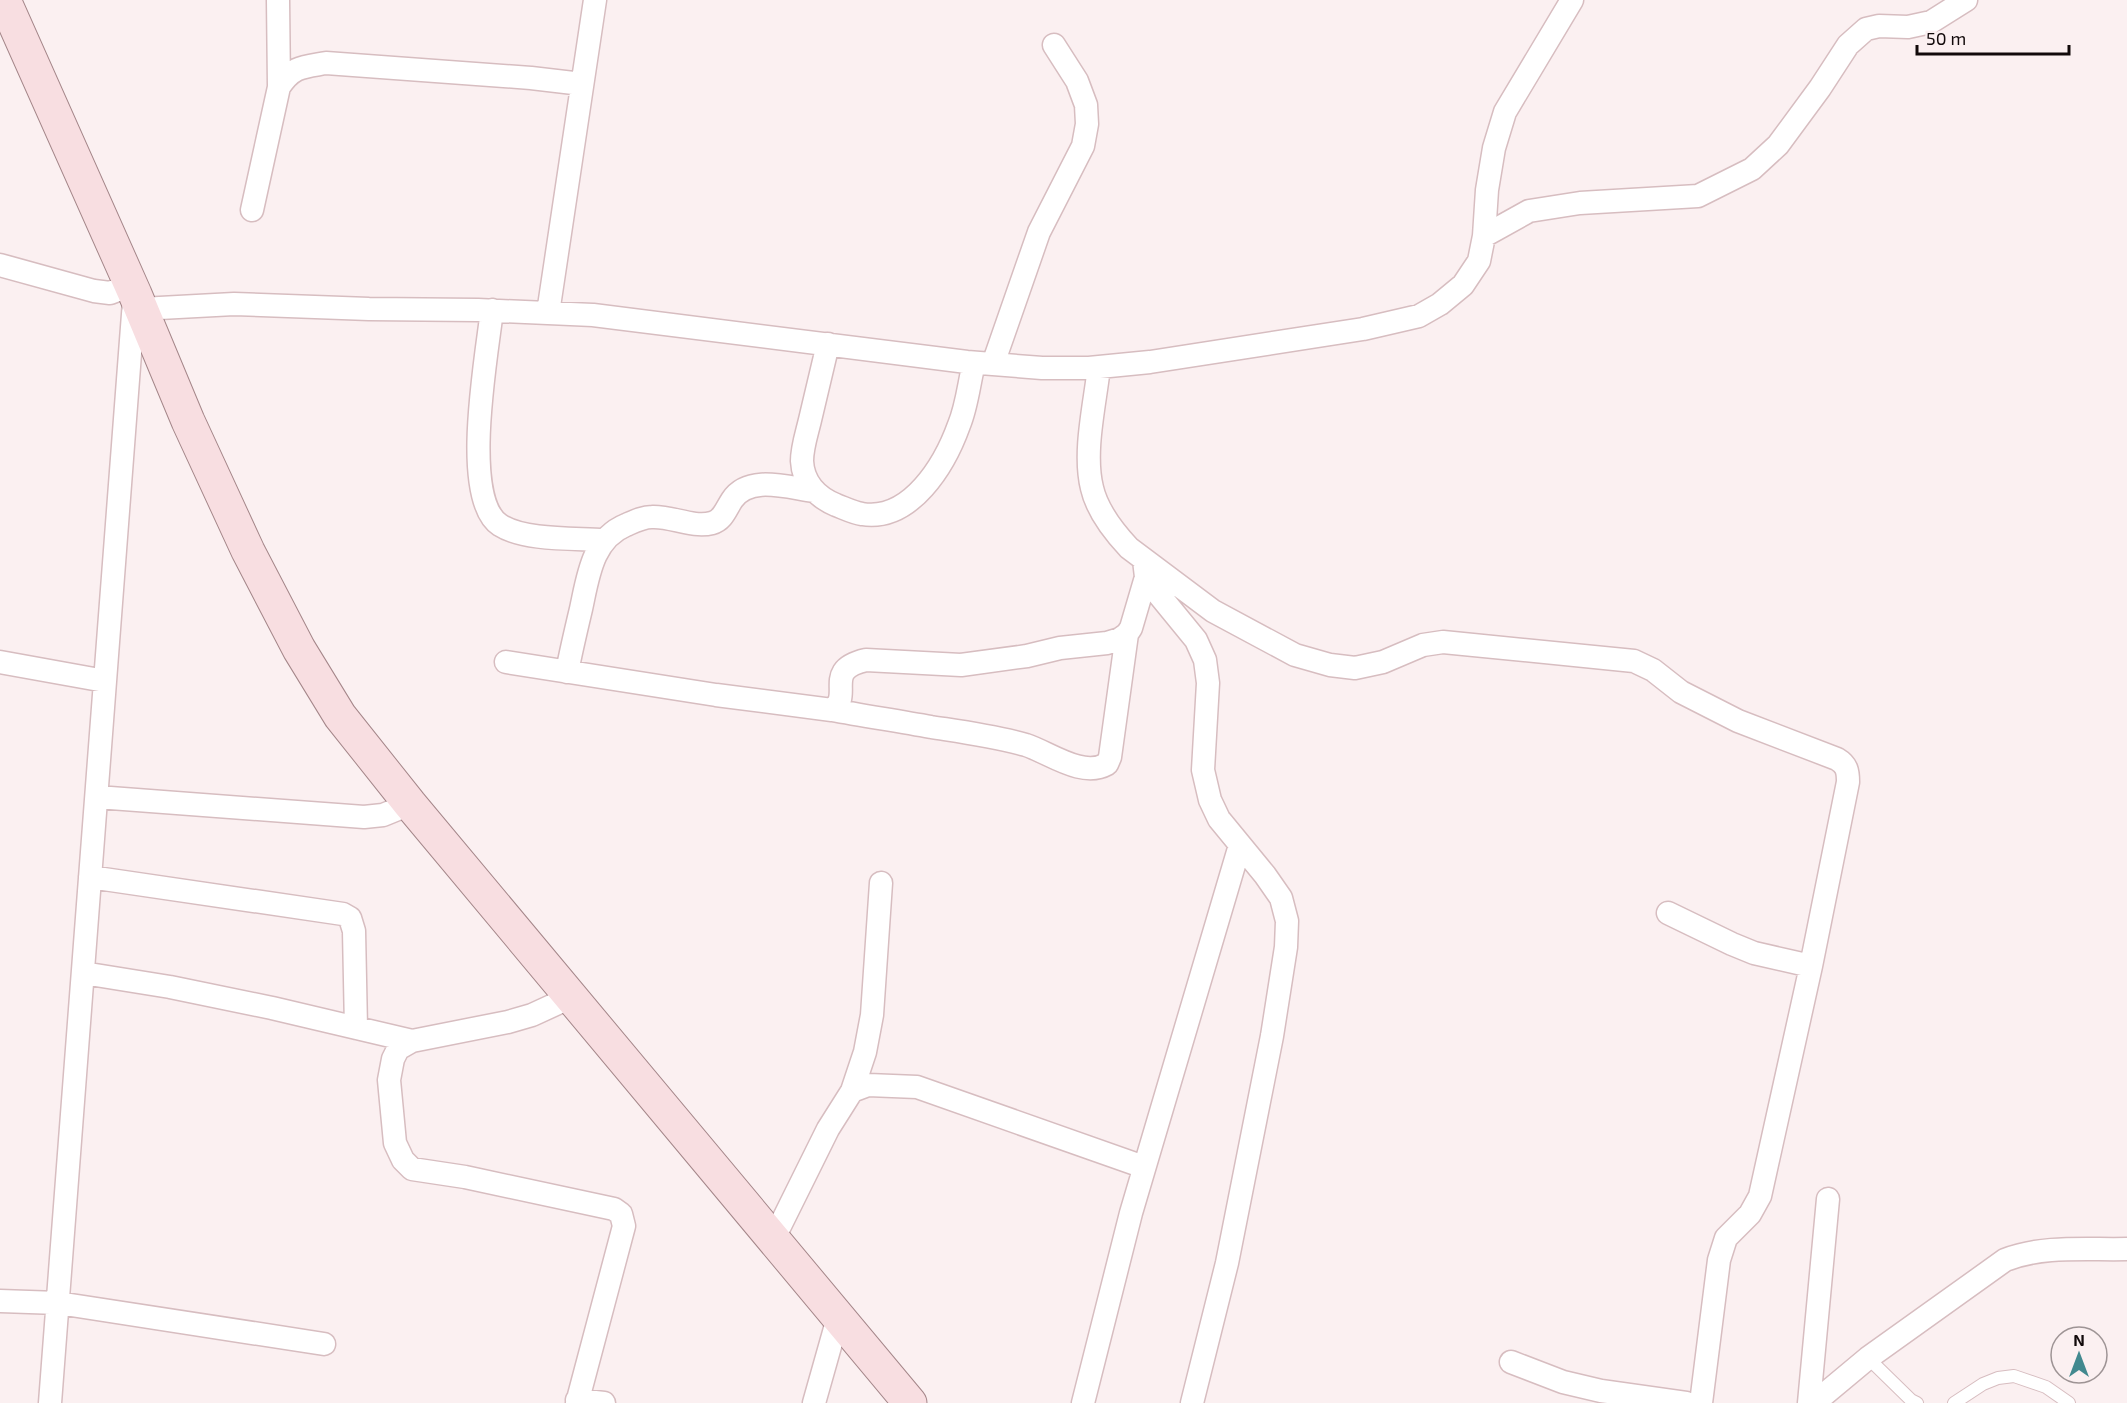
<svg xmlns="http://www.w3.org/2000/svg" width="2127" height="1403" font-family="'Exo 2',sans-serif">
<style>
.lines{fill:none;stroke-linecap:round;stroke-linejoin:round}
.lane-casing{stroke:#d7bdc0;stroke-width:14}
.street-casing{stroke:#d7bdc0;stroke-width:25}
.primary-casing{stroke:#a48689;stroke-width:35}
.lane{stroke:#fff;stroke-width:12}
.street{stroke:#fff;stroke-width:22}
.primary{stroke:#f8dee1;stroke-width:33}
</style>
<rect width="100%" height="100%" fill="#fbf0f1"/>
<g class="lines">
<g class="lane-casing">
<path id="lane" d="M1868,1358l43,42 6,3
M1954,1403l29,-19 15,-6 16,-2 32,11 23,16"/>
</g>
<g class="street-casing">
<path id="street" d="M278,0l1,87
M252,210l27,-123c14,-21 24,-20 47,-24l205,15 51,6
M1484,236l45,-25 51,-8 118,-7 54,-27 26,-24 42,-57 28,-43 18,-16 13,-3 29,1 23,-5 35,-22
M0,265l94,26 16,2 21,-8
M141,309l93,-5 135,5 109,1 115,5 374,47 75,6h47l61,-6 213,-33 56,-13 21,-12 23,-19 16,-24 5,-25 3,-46 7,-42 11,-36 67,-112
M492,310c-5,44 -32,189 8,215 25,16 75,13 104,15
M548,313l47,-313
M828,344c-6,25 -12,51 -18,76 -3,13 -8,27 -8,41 1,21 15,36 34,44 8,3 18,8 26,9 49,8 83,-50 97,-89 8,-19 10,-42 15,-62
M993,364l46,-132 44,-86 4,-22 -1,-19 -9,-24 -23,-36
M1099,367c-4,37 -16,85 -7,121 5,22 22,44 37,60l84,63 82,44 35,10 25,3 28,-6 40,-17 20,-3 191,19 19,9 28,22 57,29 99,38c10,6 11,12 11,23l-37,184 -51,230 -10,18 -24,24 -7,22 -18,143
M1144,560l2,17 5,8 45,55 9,20 3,23 -5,87 7,30 9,19 46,56 16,23 6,23 -1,26 -14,89 -45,227 -35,140
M0,662l105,19
M506,662l210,33 116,15c22,-15 -10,-40 34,-50l95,5 66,-9 33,-8 47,-5 13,-4 7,-5 4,-6 15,-51
M567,672c4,-21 9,-42 14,-63 7,-32 11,-70 45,-84 9,-4 17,-8 26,-8 20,-1 40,11 60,6 11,-3 14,-14 20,-23 17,-26 57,-12 82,-9
M832,710c33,6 66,11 99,17 32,5 63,9 95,18 24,8 56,33 81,19l3,-7 17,-123
M97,797l267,20 19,-2 27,-11
M90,877l253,37 7,4 4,13 2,97
M1668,913l64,31 22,9 57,13
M83,973l87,14 102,21 140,33
M571,997l-39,18 -24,7 -96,19 -14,8 -5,10 -4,21 6,63 8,17 9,9 53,8 149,32 7,5 3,12 -47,177
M852,1091l13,-39 7,-37 9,-132
M774,1238l54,-109 24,-38 16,-6 49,2 227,80
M0,1301l58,2 266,41
M1511,1362l52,20 38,9 85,12
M577,1400l27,3
M50,1403l84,-1102
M814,1403l24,-85
M1083,1403l48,-190 109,-368
M1809,1403l19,-204
M1814,1403l54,-45 137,-98c38,-15 82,-10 122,-11"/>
</g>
<g class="primary-casing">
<path id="primary" d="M4,0l131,294 53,127 60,130 51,98 41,67 70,88 500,599"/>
</g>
<use href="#lane" class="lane"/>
<use href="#street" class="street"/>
<use href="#primary" class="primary"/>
</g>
<g transform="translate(2079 1355)"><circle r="28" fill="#fbf0f1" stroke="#9e9495" stroke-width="1.5"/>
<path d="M0-4.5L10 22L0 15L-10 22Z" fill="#42898f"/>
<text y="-9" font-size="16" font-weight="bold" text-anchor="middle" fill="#120a0b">N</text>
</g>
<path d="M1917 45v9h152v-9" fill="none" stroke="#120a0b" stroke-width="3"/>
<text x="1926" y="45" font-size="18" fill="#120a0b" stroke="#fbf0f1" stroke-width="4.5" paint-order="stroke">50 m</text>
</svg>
